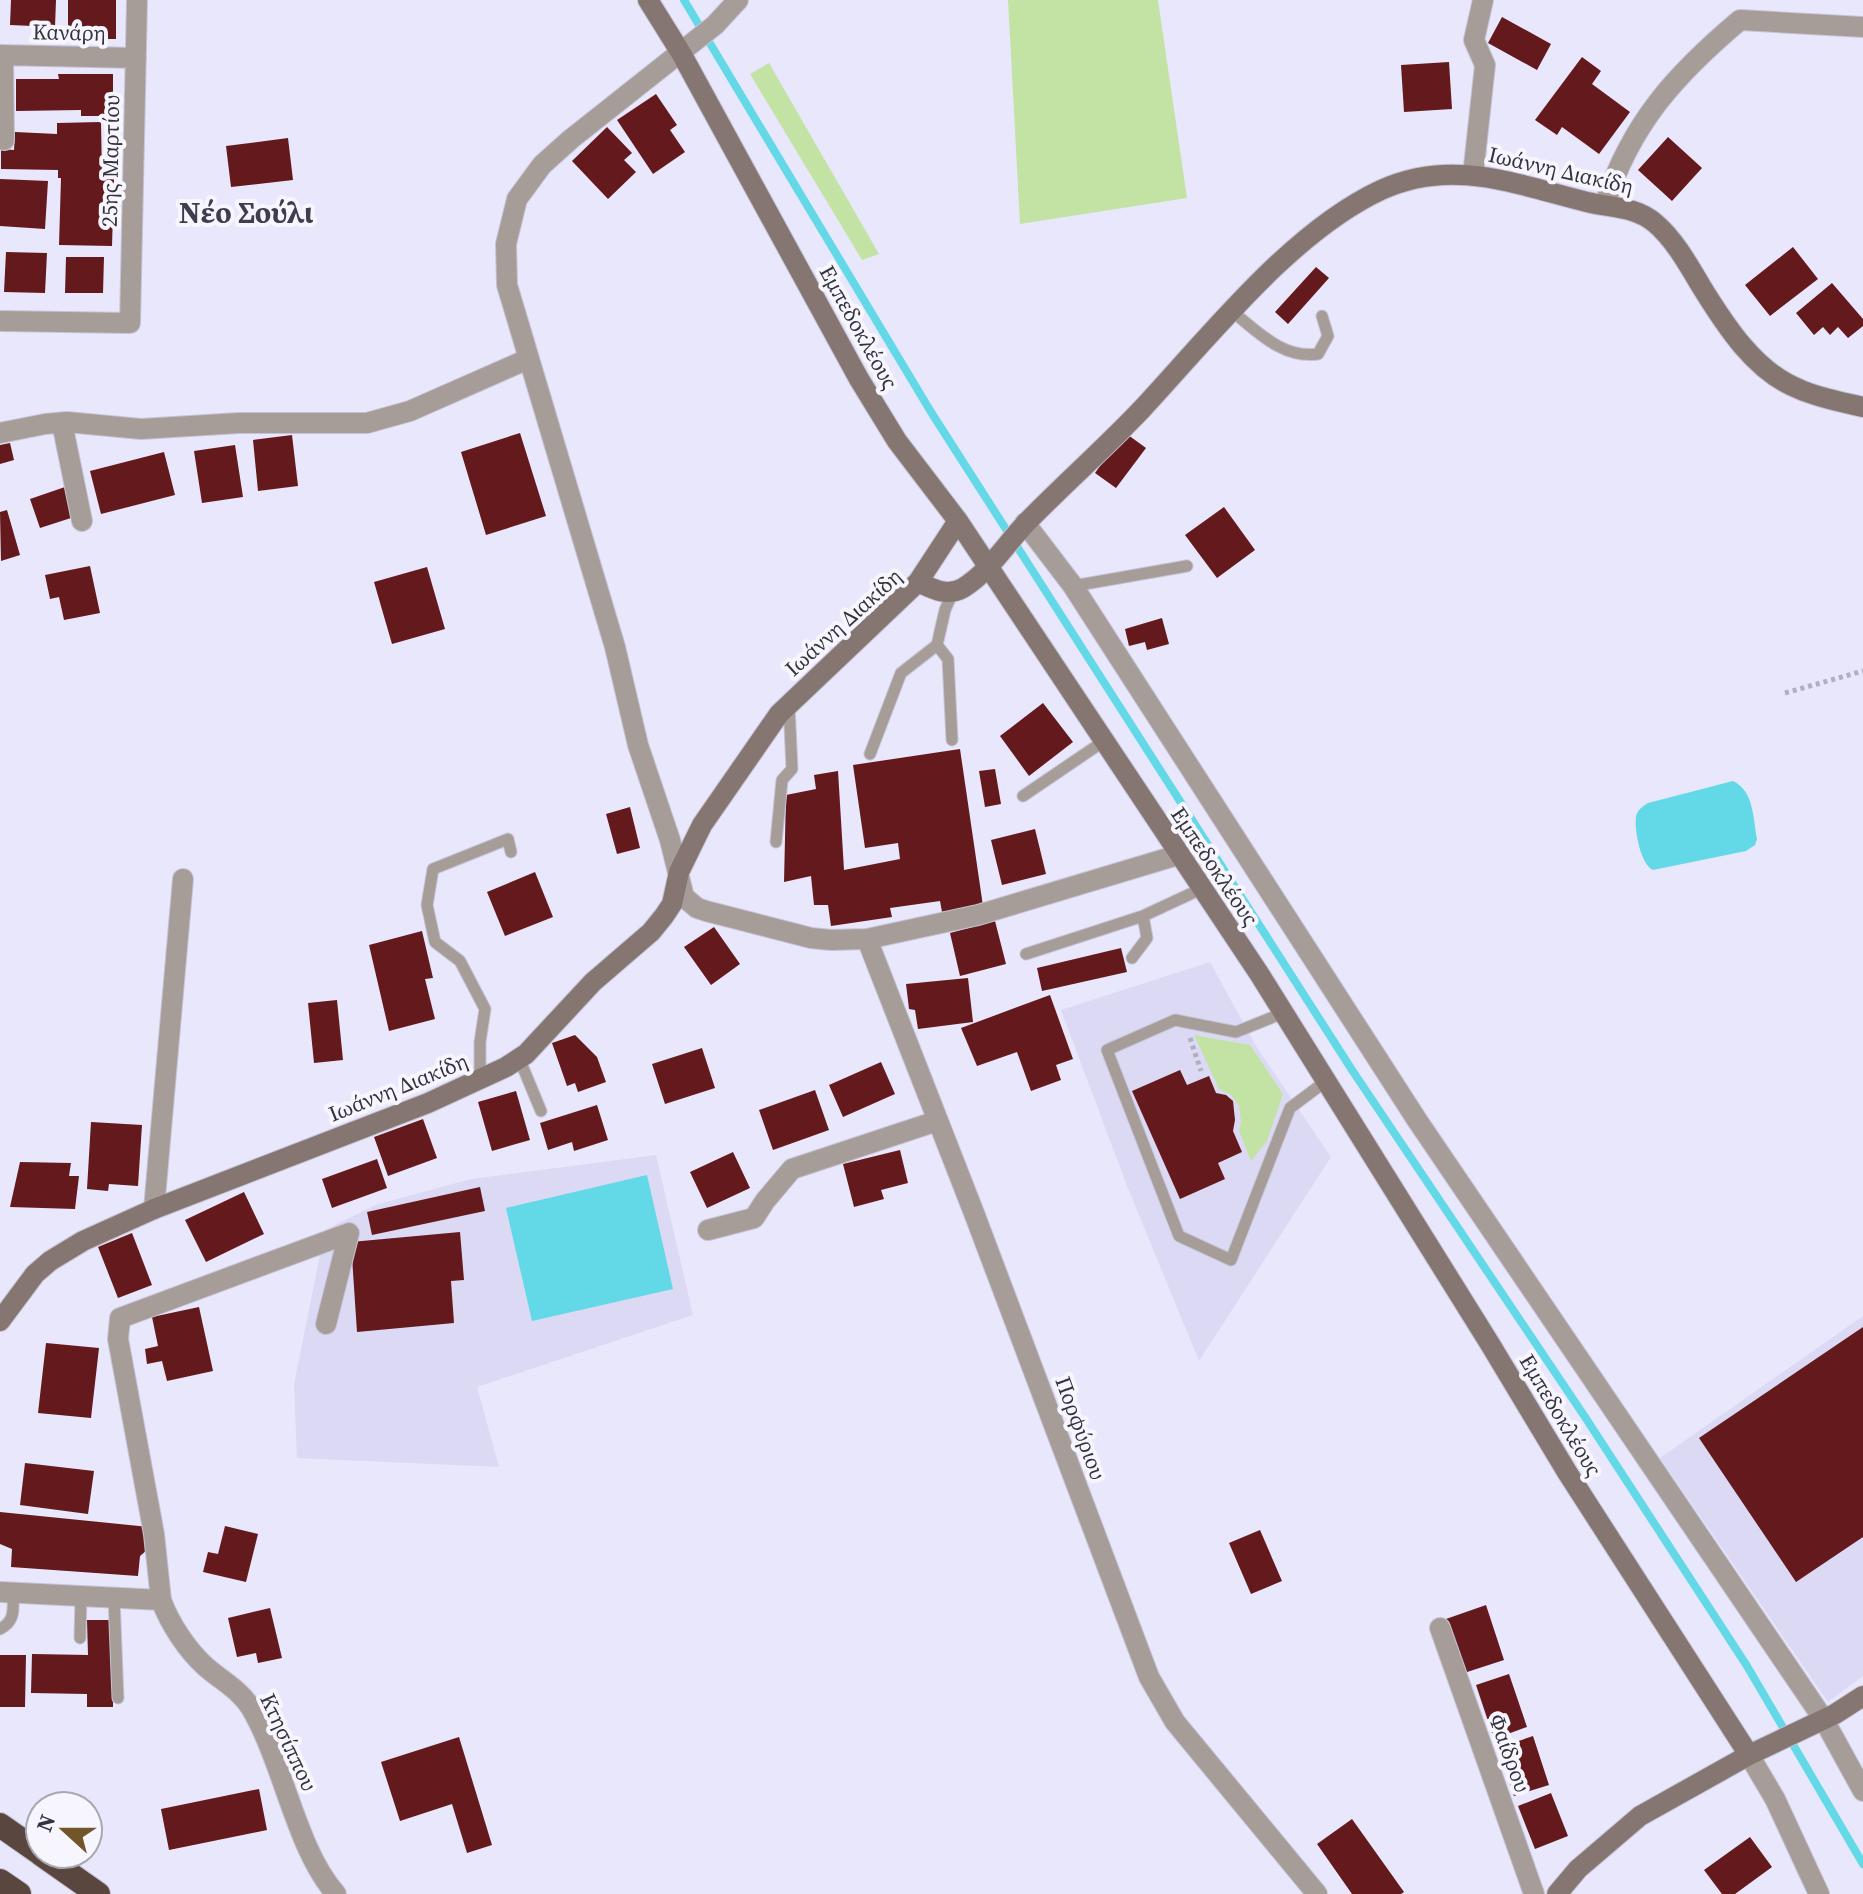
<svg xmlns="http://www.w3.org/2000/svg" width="1863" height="1894" font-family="'Source Serif 4',serif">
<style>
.built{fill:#dcd9f5}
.green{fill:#c2e3a4}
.water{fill:#63d8e7}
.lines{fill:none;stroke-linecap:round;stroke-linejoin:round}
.stream{stroke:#63d8e7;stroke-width:8}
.building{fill:#64191c}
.lane-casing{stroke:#c5c3d5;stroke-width:13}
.street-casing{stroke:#c5c3d5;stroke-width:22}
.secondary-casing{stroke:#c5c3d5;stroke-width:22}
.highway-casing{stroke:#c5c3d5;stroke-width:26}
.path{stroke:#b0afc0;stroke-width:5;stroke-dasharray:4 4;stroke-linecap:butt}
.lane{stroke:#a69c98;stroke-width:11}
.street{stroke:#a69c98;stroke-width:20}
.secondary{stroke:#857671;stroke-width:20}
.highway{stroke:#59463f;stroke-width:24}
.labels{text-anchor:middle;stroke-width:8;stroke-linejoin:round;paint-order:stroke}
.street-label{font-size:22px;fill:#34333b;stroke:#f7f6fe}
.district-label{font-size:30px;font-weight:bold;fill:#3f3d4e;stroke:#f7f6fe}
</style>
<rect width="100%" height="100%" fill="#e9e7fc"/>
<path class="built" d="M1210,962l46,84 75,111 -132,204 -72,-175 -66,-176z
M656,1155l37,160 -216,72 22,80 -202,-9 -3,-74 31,-154 50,-25 96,-26z
M1863,1316v360l-35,26 -168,-244z"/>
<path class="green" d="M1008,0h150l29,198 -167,26z
M769,63l110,191 -17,6 -112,-186z
M1194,1035l56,10 33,49 -16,47 -16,20 -12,-30 2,-9 -2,-16 -8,-11 -12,-6z"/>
<path class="water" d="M1733,781c21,10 20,37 24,58l-2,6 -9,6 -93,19c-12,-5 -19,-40 -17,-53 1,-7 7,-11 12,-14z
M647,1175l26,114 -141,32 -26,-113z"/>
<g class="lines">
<path class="stream" d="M684,0l247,412 421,658 233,347 162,249 116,198"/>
</g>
<path class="building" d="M11,0h45l-1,27 -45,-2z
M68,0h48v39h-25v-13l-23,1z
M1502,17l49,27 -14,26 -49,-27z
M1582,57l19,14 -9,13 38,28 -31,42 -37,-27 -5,8 -22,-15z
M1449,62l3,47 -48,3 -3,-47z
M58,74h55v42h-32v-6l-65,1v-32h43z
M656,94l21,31 -7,5 15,22 -32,22 -36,-54z
M101,122l1,55 12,2 -2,67 -53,-1 2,-67h-3v-8l-57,-1v-20l13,1 1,-18 42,2v-11z
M607,127l25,26 -8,7 12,12 -28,27 -36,-38z
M1668,137l34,31 -30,33 -34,-31z
M288,138l5,42 -62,7 -5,-41z
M0,179l48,2 -3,48 -45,-3z
M1793,247l25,32 -48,37 -25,-31z
M6,252l41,1 -2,40 -41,-1z
M66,257h38l-1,36h-38z
M1316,267l13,11 -41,46 -13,-12z
M1832,283l31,36v7l-15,12 -10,-11 -8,8 -7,-8 -9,8 -18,-22z
M1124,432l22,16 -30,40 -21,-15z
M520,433l26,83 -60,19 -25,-83z
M292,435l6,51 -40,5 -5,-51z
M10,443l4,17 -14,4v-19z
M235,445l8,52 -41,6 -8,-52z
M164,452l11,43 -74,19 -11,-43z
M65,487l9,30 -34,11 -10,-29z
M1224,507l31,43 -38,28 -32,-43z
M7,510l13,45 -19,6 -1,-49z
M90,566l10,47 -36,7 -5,-23 -9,2 -5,-24z
M427,567l18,62 -53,15 -18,-62z
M1162,618l7,26 -22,6 -2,-8 -16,4 -4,-17z
M1043,703l30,39 -44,34 -29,-40z
M960,749l23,157 -41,6 -2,-11 -50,7 2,9 -61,9 -3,-21h-14l-3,-29 -27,6 2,-87 30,-6 -2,-14 24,-4 6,99 56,-11 -2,-16 -33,5 -12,-83z
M995,769l6,35 -16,3 -6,-36z
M630,807l10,41 -23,6 -11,-40z
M1035,829l11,45 -44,11 -11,-45z
M535,872l18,45 -48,19 -18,-44z
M995,921l11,43 -46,12 -10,-43z
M714,927l26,37 -29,21 -27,-38z
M422,931l11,47 -8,1 10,40 -46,12 -20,-86z
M1121,948l6,24 -85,19 -5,-23z
M968,978l5,44 -55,7 -3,-19 -6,-1 -3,-25z
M1050,995l23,64 -17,6 5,15 -30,11 -14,-39 -40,14 -16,-38z
M337,1000l6,60 -29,3 -6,-60z
M575,1035l22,22 9,25 -28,10 -3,-9 -8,3 -15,-43z
M702,1048l13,40 -50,16 -13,-40z
M881,1062l14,32 -52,23 -14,-32z
M1180,1070l7,15 22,-9 7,17 10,2 7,6 2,19 -2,11 9,21 -24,11 7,16 -45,20 -48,-108z
M815,1090l14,40 -56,20 -14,-40z
M516,1091l14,49 -38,11 -14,-49z
M597,1105l11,35 -34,11 -2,-9 -24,8 -8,-27z
M423,1119l14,39 -49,18 -14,-39z
M91,1122l51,3 -4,61 -29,-2 -1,7 -21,-2z
M900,1150l8,33 -27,7 3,9 -30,8 -11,-43z
M733,1152l17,36 -43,20 -17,-36z
M377,1159l10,29 -55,20 -10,-29z
M20,1162l51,1 -2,13h10l-4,33 -65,-2z
M480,1187l5,24 -113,24 -5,-23z
M244,1192l20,42 -58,28 -21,-42z
M460,1232l4,48 -13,1 3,42 -97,9 -6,-90z
M132,1233l20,52 -34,13 -20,-51z
M199,1307l14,64 -46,10 -5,-20 -15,3 -2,-15 13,-3 -6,-29z
M1863,1327v210l-67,45 -97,-144z
M46,1343l53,5 -8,70 -53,-5z
M25,1463l69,8 -6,43 -68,-9z
M0,1512l149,15 -2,23 -7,6 -2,20 -127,-9 1,-18 -12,-5z
M225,1526l33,8 -12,48 -43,-10 5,-20 10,2z
M1260,1530l22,51 -31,13 -22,-51z
M1486,1605l18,55 -40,13 -18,-54z
M270,1608l12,50 -24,5 -2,-10 -19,4 -9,-39z
M87,1620h26v87h-26v-13l-56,-1 1,-39 56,1z
M0,1655h26l-1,52h-25z
M1509,1674l18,53 -33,12 -18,-54z
M1533,1736l16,49 -35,11 -16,-48z
M459,1737l33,108 -25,8 -15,-49 -52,17 -19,-59z
M259,1789l8,41 -98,20 -8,-41z
M1551,1793l17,43 -33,13 -17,-43z
M1352,1819l52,73 -3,2h-49l-35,-50z
M1750,1837l22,30 -37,27h-13l-18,-24z"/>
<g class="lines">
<g class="lane-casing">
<path id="lane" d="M1233,312c25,20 50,47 85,42l10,-18 -6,-20
M1073,586l114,-20
M937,645l11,14 4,81
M870,754l31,-81 36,-28 8,-35 8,-18
M1023,796l81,-55
M776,842l6,-62 10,-11 -3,-65
M1026,954l117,-38 58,-27
M1132,958l15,-20 -4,-22
M1283,1013l-47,19 -61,-12 -68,30 72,186 52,24 59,-152 36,-27
M519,1058l22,53
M480,1079v-37l5,-33 -25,-48 -25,-19 -8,-37 6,-36 75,-30 3,13
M114,1598l4,100
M0,1629c16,-8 13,-21 13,-36
M80,1638l1,-42"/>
</g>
<g class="street-casing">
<path id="street" d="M738,0l-23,25 -144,114 -29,26 -25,34 -11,45 1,41 108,362 23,98 32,95 14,57 13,11 9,3 105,27 20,2 36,-1 111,-24 200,-60
M0,55l136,3
M3,55l1,85
M1473,175l12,-110 -11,-25 9,-40
M1605,204c26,-81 71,-130 135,-184l123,7
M0,321l130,2 7,-323
M62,423l20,98
M0,433l45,-9 22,-2 74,7 98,-6h128l43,-12 118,-52
M1025,523l48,63 344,534 407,600 39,71
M867,939l107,274 175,464 26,45 142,172
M154,1209l29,-330
M708,1230l46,-12 11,-17 27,-32 145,-48
M0,1592l161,8c9,24 26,50 45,67 16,14 33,22 45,41 33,56 45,141 85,186
M161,1600l-7,-66 -36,-195 2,-21 229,-85 -23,91
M1440,1628l94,266
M1749,1755l26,44 44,95"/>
</g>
<g class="secondary-casing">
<path id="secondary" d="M648,0l33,53 178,326 38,62 61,80 302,454 230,369 77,128 182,283
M918,582l40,-61
M0,1321l35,-47 15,-13 33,-20 71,-32 274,-106 78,-36 20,-13 67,-72 58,-50 13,-16 8,-12 7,-32 23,-47 77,-111 139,-132c15,7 29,15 45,6 26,-16 43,-44 63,-65 38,-39 79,-75 116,-114 68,-73 149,-177 239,-219 72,-33 136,-5 206,12 24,6 48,4 68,21 19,16 33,41 46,63 24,39 54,86 98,103 20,9 43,13 64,18
M1557,1894l21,-25 62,-53 109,-61 86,-41 28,-18"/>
</g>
<g class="highway-casing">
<path id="highway" d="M0,1825l40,28
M41,1854l57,40
M0,1881l19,13"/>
</g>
<path class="path" d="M1785,693l78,-22
M1190,1038l11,33"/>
<use href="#lane" class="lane"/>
<use href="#street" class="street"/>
<use href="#secondary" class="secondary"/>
<use href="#highway" class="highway"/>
</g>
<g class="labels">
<g class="street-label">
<text transform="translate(69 32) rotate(1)" y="8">Κανάρη</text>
<text transform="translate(110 161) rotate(-89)" y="8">25ης Μαρτίου</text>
<text transform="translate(1561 170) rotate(13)" y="8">Ιωάννη Διακίδη</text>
<text transform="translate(859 327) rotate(61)" y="8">Εμπεδοκλέους</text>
<text transform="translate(843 622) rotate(-42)" y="8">Ιωάννη Διακίδη</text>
<text transform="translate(1215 866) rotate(56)" y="8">Εμπεδοκλέους</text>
<text transform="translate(398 1087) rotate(-22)" y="8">Ιωάννη Διακίδη</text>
<text transform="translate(1561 1415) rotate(59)" y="8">Εμπεδοκλέους</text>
<text transform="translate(1081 1428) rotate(70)" y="8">Πορφύριου</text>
<text transform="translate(289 1742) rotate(65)" y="8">Κτησίππου</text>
<text transform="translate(1510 1753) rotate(70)" y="8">Φαίδρου</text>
</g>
<g class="district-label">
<text x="246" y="223">Νέο Σούλι</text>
</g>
</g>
<g transform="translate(64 1830) rotate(291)"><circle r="38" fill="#f7f6fe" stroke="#a9a8b0" stroke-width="2"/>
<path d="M0-6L14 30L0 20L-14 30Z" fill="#725528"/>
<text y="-12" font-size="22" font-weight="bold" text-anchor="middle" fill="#34333b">N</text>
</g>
</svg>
